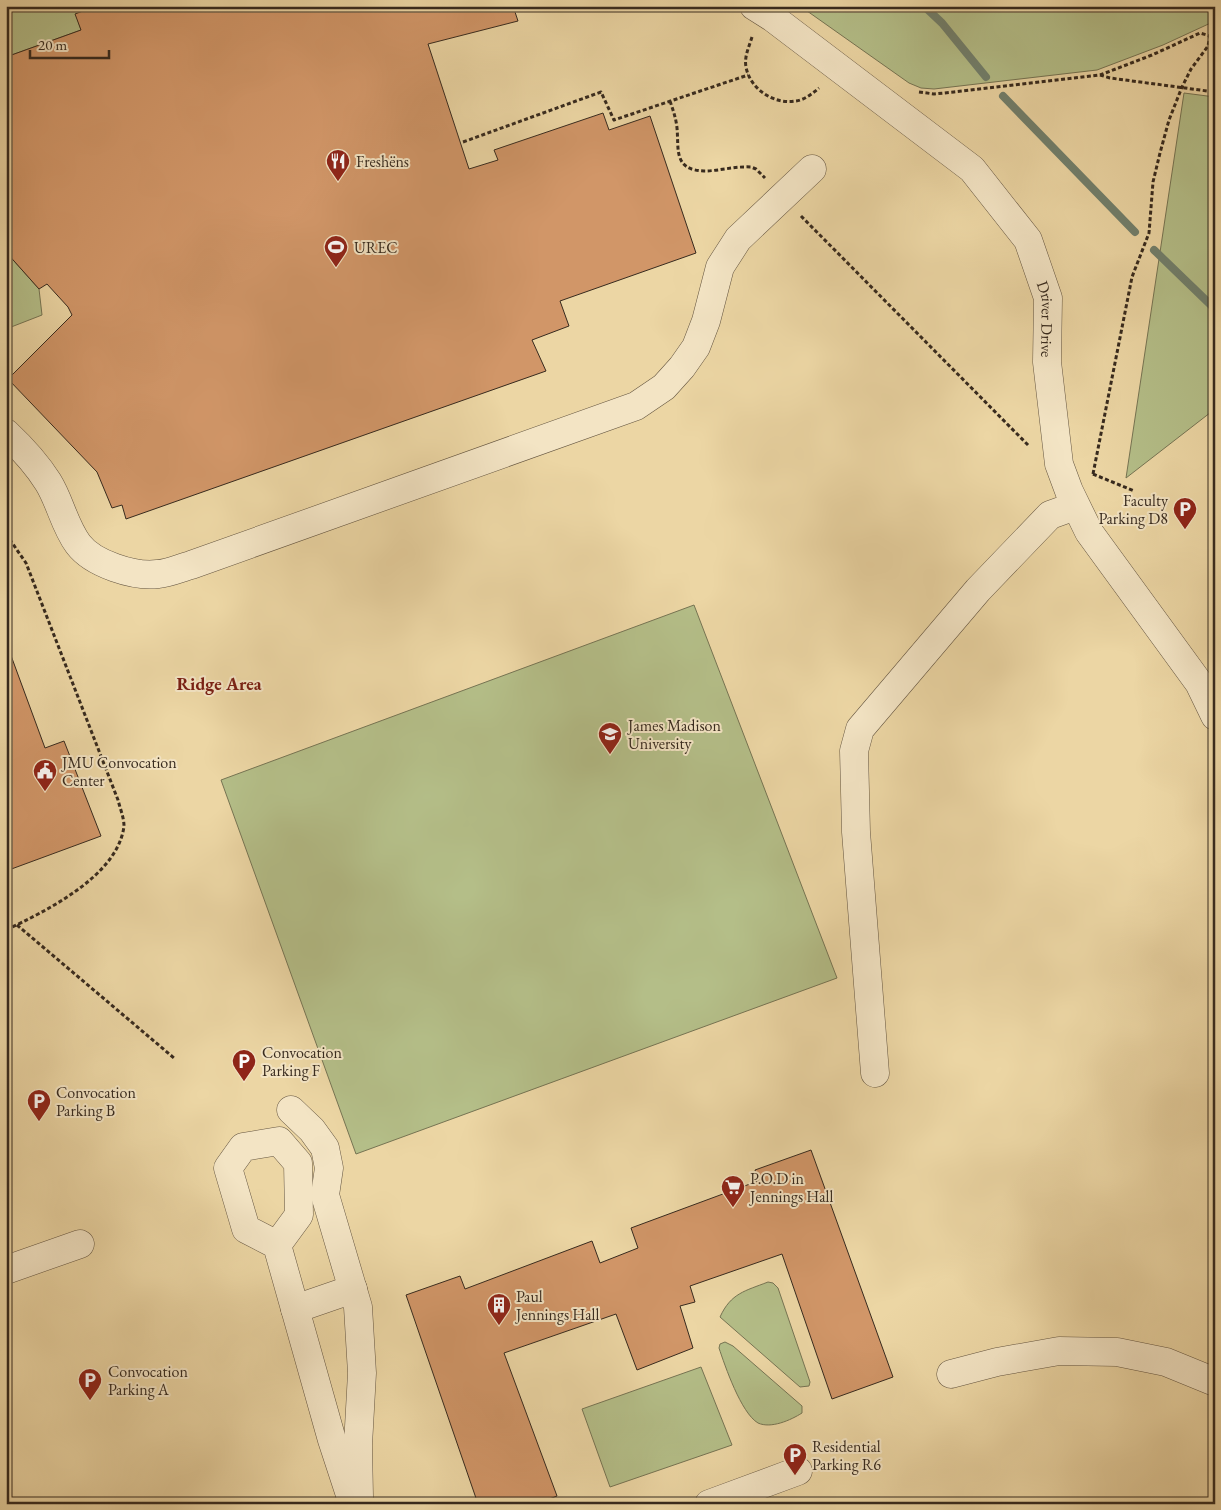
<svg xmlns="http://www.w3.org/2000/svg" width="1221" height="1510" font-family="'EB Garamond',serif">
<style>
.green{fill:#b4be88;stroke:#767453}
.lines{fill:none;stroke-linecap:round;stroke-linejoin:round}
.stream{stroke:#72806d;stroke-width:8}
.building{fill:#d19668;stroke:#372a1e}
.minor-casing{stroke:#645540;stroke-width:29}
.path{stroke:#372a1e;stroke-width:3;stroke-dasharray:4 2.5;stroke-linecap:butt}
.minor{stroke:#f3e4c4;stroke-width:28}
.labels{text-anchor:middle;stroke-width:4;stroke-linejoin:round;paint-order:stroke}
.poi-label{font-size:16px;fill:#372a1e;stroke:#f3e4c4;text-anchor:start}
.street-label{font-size:16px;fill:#372a1e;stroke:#f3e4c4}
.neighbourhood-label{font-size:18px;font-weight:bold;fill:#7a1f14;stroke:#f3e4c4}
</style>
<rect width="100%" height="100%" fill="#ecd6a4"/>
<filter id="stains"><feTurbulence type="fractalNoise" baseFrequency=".004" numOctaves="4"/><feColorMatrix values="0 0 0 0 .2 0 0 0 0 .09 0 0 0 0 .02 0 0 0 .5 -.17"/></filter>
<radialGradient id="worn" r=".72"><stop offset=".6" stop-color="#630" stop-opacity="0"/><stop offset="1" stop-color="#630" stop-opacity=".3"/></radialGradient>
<path class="green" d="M6,6h90l-20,8 5,16 -75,27z
M800,6h415v15l-52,24 -66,25 -163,19 -13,-1 -12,-5z
M1184,93l31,4v312l-89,69z
M6,252l33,37 3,26 -36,14z
M694,605l143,373 -481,176 -135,-374z
M768,1282l5,1 5,5 32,94 -1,4 -9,1 -80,-70c11,-24 25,-26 48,-35z
M725,1342l8,4 69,60v7c-11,7 -31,16 -44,10 -17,-10 -33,-57 -39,-75l1,-4z
M701,1367l31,78 -122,42 -28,-78z"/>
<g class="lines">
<path class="stream" d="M924,6l18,17 44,54
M1003,96l132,136
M1154,250l61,59"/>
</g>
<path class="building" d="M96,6h417l5,15 -90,23 41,125 29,-9 -4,-10 109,-37 6,17 41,-14 46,137 -136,48 9,25 -37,14 14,31 -420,148 -4,-14 -10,3 -15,-36 -89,-93 64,-64 -4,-8 -21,-23 -8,5 -33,-37v-195l75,-27 -6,-16z
M6,642l39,106 19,-7 37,95 -95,35z
M811,1150l82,227 -61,22 -50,-145 -92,32 5,16 -15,4 13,42 -56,22 -21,-56 -112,39 53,143 -20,8h-59l-72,-209 54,-19 5,13 127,-48 8,22 38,-15 -7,-20 127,-47 -3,-11z"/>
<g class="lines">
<g class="minor-casing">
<g id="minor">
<path id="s1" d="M754,6l19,12 199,151 56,71 20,58 -1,64 12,102 10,27 20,41 110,151 16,33"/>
<path d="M6,433c16,15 30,30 42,49 12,19 16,43 30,62 15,20 56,33 80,30 11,-1 22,-6 33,-9l445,-159 28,-19 18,-20 14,-20 10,-26 14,-54 18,-28 74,-70"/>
<path d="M875,1073l-19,-241 -2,-81 6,-22 118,-139 72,-75 25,-9"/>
<path d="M291,1110l21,20 13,18 4,20 -4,27 33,112 4,66 -4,72 1,52"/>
<path d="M277,1245l22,-30 -1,-52 -19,-22 -36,6 -15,21 18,61 31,16 55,195 21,64"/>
<path d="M6,1270l74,-26"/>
<path d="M295,1309l58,-20"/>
<path d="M951,1374l46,-12 62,-11 58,1 49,10 49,20"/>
<path d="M709,1504l89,-33"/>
</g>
</g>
<path class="path" d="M752,37c-3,10 -8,20 -6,30 4,22 28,38 50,34 8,-1 16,-7 23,-13
M1100,75l10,3 105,14
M919,92l15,2 20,-2 146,-17 52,-20 48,-22 10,3 5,-4
M670,101c3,9 6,17 7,27 2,21 -4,42 27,43 15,0 31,-5 47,-4l5,2 9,9
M463,142l138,-50 13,28 134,-45
M801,216l228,230
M1093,474l39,-197 17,-44 4,-51 7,-29 9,-33 13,-33 9,-18 17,-23 2,-10
M1093,474l41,17
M6,534l20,29 92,237c2,8 6,18 6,26 -6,50 -78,85 -118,104
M17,925l157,133"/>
<use href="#minor" class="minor"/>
</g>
<defs>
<g id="restaurant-pin" transform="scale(1.25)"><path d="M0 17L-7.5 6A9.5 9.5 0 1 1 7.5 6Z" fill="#8f2418" stroke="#f3e4c4"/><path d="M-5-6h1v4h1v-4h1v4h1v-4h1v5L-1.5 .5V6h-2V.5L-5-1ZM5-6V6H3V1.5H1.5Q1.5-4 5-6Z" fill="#fff"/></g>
<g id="stadium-pin" transform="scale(1.25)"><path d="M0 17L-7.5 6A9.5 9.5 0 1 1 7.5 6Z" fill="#8f2418" stroke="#f3e4c4"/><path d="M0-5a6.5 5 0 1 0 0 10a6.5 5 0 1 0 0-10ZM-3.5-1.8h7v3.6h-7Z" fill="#fff"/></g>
<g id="parking-pin" transform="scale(1.25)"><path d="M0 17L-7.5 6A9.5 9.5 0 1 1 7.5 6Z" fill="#8f2418" stroke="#f3e4c4"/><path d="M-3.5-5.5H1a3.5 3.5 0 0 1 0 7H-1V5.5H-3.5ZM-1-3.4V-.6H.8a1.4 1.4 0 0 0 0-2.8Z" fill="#fff"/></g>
<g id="university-pin" transform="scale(1.25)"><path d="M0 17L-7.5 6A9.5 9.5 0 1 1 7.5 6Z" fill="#8f2418" stroke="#f3e4c4"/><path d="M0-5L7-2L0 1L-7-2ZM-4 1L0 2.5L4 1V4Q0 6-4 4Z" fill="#fff"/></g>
<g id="civic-pin" transform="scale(1.25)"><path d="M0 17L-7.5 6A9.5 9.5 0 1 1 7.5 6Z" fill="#8f2418" stroke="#f3e4c4"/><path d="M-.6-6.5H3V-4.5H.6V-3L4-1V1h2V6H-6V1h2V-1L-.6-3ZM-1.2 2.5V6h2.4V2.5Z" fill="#fff"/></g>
<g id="supermarket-pin" transform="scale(1.25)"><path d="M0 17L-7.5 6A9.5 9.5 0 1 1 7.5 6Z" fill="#8f2418" stroke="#f3e4c4"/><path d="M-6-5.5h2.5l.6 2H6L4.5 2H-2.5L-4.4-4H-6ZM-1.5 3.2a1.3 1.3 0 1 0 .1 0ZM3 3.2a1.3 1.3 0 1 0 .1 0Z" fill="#fff"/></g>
<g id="building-pin" transform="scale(1.25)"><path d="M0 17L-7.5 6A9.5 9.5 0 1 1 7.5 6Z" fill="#8f2418" stroke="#f3e4c4"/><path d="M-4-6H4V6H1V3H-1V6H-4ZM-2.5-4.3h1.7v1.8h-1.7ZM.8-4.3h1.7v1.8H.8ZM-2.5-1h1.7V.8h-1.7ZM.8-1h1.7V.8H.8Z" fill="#fff"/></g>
</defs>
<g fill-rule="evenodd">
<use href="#restaurant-pin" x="338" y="161"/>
<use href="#stadium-pin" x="336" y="247"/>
<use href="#parking-pin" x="1185" y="509"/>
<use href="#university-pin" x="610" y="734"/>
<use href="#civic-pin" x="45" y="771"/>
<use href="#parking-pin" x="244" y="1061"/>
<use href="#parking-pin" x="39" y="1101"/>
<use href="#supermarket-pin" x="733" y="1187"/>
<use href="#building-pin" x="499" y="1305"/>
<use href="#parking-pin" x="90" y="1380"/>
<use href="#parking-pin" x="795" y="1455"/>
</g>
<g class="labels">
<g class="poi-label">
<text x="356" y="167">Freshëns</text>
<text x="354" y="253">UREC</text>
<text x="1168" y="506" text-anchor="end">Faculty<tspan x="1168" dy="18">Parking D8</tspan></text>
<text x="628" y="731">James Madison<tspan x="628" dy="18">University</tspan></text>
<text x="62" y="768">JMU Convocation<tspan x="62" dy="18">Center</tspan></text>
<text x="262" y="1058">Convocation<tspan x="262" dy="18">Parking F</tspan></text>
<text x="56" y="1098">Convocation<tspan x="56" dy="18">Parking B</tspan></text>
<text x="750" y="1184">P.O.D in<tspan x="750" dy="18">Jennings Hall</tspan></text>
<text x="516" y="1302">Paul<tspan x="516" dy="18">Jennings Hall</tspan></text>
<text x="108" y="1377">Convocation<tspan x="108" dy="18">Parking A</tspan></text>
<text x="812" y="1452">Residential<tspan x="812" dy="18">Parking R6</tspan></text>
</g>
<g class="street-label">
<text dy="6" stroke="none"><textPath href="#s1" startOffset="445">Driver Drive</textPath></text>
</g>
<g class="neighbourhood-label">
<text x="219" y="690">Ridge Area</text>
</g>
</g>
<rect width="1221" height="1510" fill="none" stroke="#ecd6a4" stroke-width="25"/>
<rect x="8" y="8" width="1206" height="1495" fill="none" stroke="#372a1e" stroke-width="2.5"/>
<rect x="12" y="12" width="1196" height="1485" fill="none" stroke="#372a1e"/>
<path d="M30 50v8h79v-8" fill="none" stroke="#372a1e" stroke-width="2.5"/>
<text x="38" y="50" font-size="15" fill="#372a1e" stroke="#f3e4c4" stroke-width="4" paint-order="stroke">20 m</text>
<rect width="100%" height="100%" filter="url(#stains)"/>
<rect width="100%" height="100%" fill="url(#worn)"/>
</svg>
